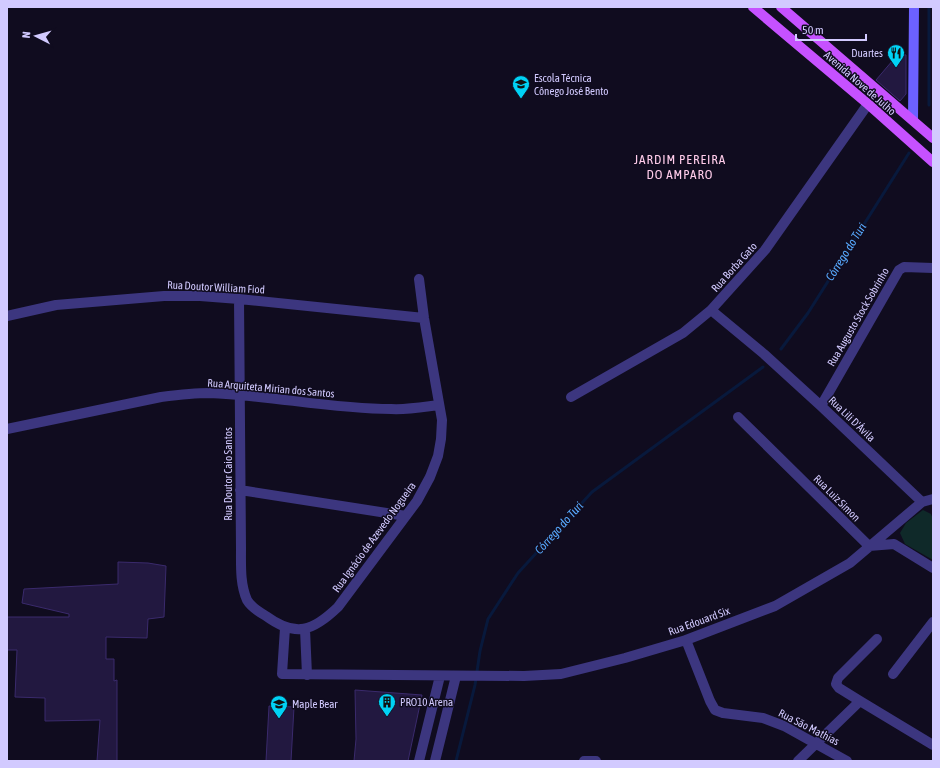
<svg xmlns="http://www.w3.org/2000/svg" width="940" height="768" font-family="'Asap Condensed',sans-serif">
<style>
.green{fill:#0f2929}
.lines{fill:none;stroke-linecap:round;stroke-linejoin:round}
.stream{stroke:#08193c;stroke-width:3}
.building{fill:#221840;stroke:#3a2a6c}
.minor{stroke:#3c367f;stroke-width:10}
.secondary{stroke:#6c61ff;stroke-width:10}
.primary{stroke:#c651ff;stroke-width:10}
.labels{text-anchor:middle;stroke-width:3;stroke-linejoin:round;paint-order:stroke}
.poi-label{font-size:11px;fill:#d2caff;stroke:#100c1f;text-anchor:start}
.street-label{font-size:11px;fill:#d2caff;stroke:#100c1f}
.water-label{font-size:12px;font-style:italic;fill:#58aaff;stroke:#100c1f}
.quarter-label{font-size:13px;letter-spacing:1px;fill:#ffccea;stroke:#100c1f}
</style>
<rect width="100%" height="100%" fill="#100c1f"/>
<path class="green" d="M923,510l8,4 2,5v41l-28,-16 -5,-11 6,-10z"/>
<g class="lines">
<path class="stream" d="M929,105v-98
M781,349l27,-36 101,-160
M456,761l19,-76 5,-34 8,-32 30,-46 74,-81 171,-125"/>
</g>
<path class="building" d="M899,53l7,2v39l-6,7 -24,-21z
M118,562l30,1 18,3 -2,51 -16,2 -1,19 -41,-1v22h8v22l3,-1v81h-20l3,-41 -55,1v-23l-30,-1 2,-47h-10v-33h62v-3l-47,-11 2,-14 94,-5z
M355,690l67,5 -14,66h-54l2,-22z
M269,706l25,1 -3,54h-25z"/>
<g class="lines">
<path class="minor" d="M239,299l2,249c0,18 -1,36 6,52 4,7 12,12 19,16 30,22 47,15 72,-9l79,-106 13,-24 8,-21 3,-17 1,-19 -18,-102 -5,-39
M711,310l53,44 57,52 101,96
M7,316l49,-11 108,-9h36l39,3 185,19
M571,397l112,-64 28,-23 54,-60 103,-146
M821,406l78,-136 5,-3 29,1
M738,417l131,129 25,-2 39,24
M7,429l154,-32c16,-2 32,-4 48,-4 61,2 121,16 182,16 16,1 32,-2 48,-4
M240,490l166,26
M285,628l-3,46 242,2 37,-2 64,-16 61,-18 89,-34 75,-43 72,-61 11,-3
M305,629l2,46
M877,639l-39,39 -2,6 3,4 21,13 73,44
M686,640l24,61 5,9 8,3 40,5 21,8 63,35
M893,674l40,-52
M419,761l21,-85
M435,761l21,-85
M584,761h12
M798,761l62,-60"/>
<path class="secondary" d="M913,120l1,-113"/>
<path class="primary" d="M753,7l115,97 65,58
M781,7l152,131"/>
</g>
<defs>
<g id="restaurant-pin" transform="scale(0.9)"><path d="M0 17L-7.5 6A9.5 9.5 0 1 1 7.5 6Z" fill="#00d2f5" stroke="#100c1f"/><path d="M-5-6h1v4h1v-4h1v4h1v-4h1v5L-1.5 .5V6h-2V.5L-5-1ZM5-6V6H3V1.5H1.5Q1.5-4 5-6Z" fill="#111"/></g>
<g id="university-pin" transform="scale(0.9)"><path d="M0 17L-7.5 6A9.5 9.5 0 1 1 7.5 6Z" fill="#00d2f5" stroke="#100c1f"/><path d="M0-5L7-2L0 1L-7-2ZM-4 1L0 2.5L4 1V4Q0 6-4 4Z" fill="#111"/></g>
<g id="building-pin" transform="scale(0.9)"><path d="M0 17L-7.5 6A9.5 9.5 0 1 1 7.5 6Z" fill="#00d2f5" stroke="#100c1f"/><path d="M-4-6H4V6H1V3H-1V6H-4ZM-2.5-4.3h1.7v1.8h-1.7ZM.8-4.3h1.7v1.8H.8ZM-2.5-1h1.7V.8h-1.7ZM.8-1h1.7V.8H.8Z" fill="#111"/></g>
<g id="school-pin" transform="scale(0.9)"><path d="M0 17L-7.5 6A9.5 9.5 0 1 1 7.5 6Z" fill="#00d2f5" stroke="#100c1f"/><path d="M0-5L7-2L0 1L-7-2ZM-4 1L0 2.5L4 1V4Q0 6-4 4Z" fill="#111"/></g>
</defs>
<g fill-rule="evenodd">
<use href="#restaurant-pin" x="896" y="53"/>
<use href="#university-pin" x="521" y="84"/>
<use href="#building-pin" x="387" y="702"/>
<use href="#school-pin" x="279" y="704"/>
</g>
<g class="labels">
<g class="poi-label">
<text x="883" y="57" text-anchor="end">Duartes</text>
<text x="534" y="82">Escola Técnica<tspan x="534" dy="13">Cônego José Bento</tspan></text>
<text x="400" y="706">PRO10 Arena</text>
<text x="292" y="708">Maple Bear</text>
</g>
<g class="street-label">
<text transform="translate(860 83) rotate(41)" y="4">Avenida Nove de Julho</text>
<text transform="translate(734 267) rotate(-48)" y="4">Rua Borba Gato</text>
<text transform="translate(216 287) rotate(3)" y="4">Rua Doutor William Fiod</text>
<text transform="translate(858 317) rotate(-60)" y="4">Rua Augusto Stock Sobrinho</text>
<text transform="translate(271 388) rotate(5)" y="4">Rua Arquiteta Mirian dos Santos</text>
<text transform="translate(852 419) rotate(44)" y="4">Rua Lili D'Ávila</text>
<text transform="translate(228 474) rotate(-90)" y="4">Rua Doutor Caio Santos</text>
<text transform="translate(837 498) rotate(45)" y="4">Rua Luiz Simon</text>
<text transform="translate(374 537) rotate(-54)" y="4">Rua Ignácio de Azevedo Nogueira</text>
<text transform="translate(699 621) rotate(-20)" y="4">Rua Edouard Six</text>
<text transform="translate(809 727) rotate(27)" y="4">Rua São Mathias</text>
</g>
<g class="water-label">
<text transform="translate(846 252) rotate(-58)" y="4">Córrego do Turi</text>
<text transform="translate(559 528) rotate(-48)" y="4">Córrego do Turi</text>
</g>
<g class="quarter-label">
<text x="680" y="164">JARDIM PEREIRA<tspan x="680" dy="15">DO AMPARO</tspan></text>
</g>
</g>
<rect width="940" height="768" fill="none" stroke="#d2caff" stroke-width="16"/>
<g transform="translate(36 36) rotate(276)" stroke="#100c1f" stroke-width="3" paint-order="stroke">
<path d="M0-3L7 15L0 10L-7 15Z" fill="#d2caff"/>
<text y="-6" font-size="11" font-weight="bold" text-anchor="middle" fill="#d2caff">N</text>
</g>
<path d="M796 34v6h70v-6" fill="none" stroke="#d2caff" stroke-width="2"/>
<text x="802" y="34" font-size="12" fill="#d2caff" stroke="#100c1f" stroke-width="3" paint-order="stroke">50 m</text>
</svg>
